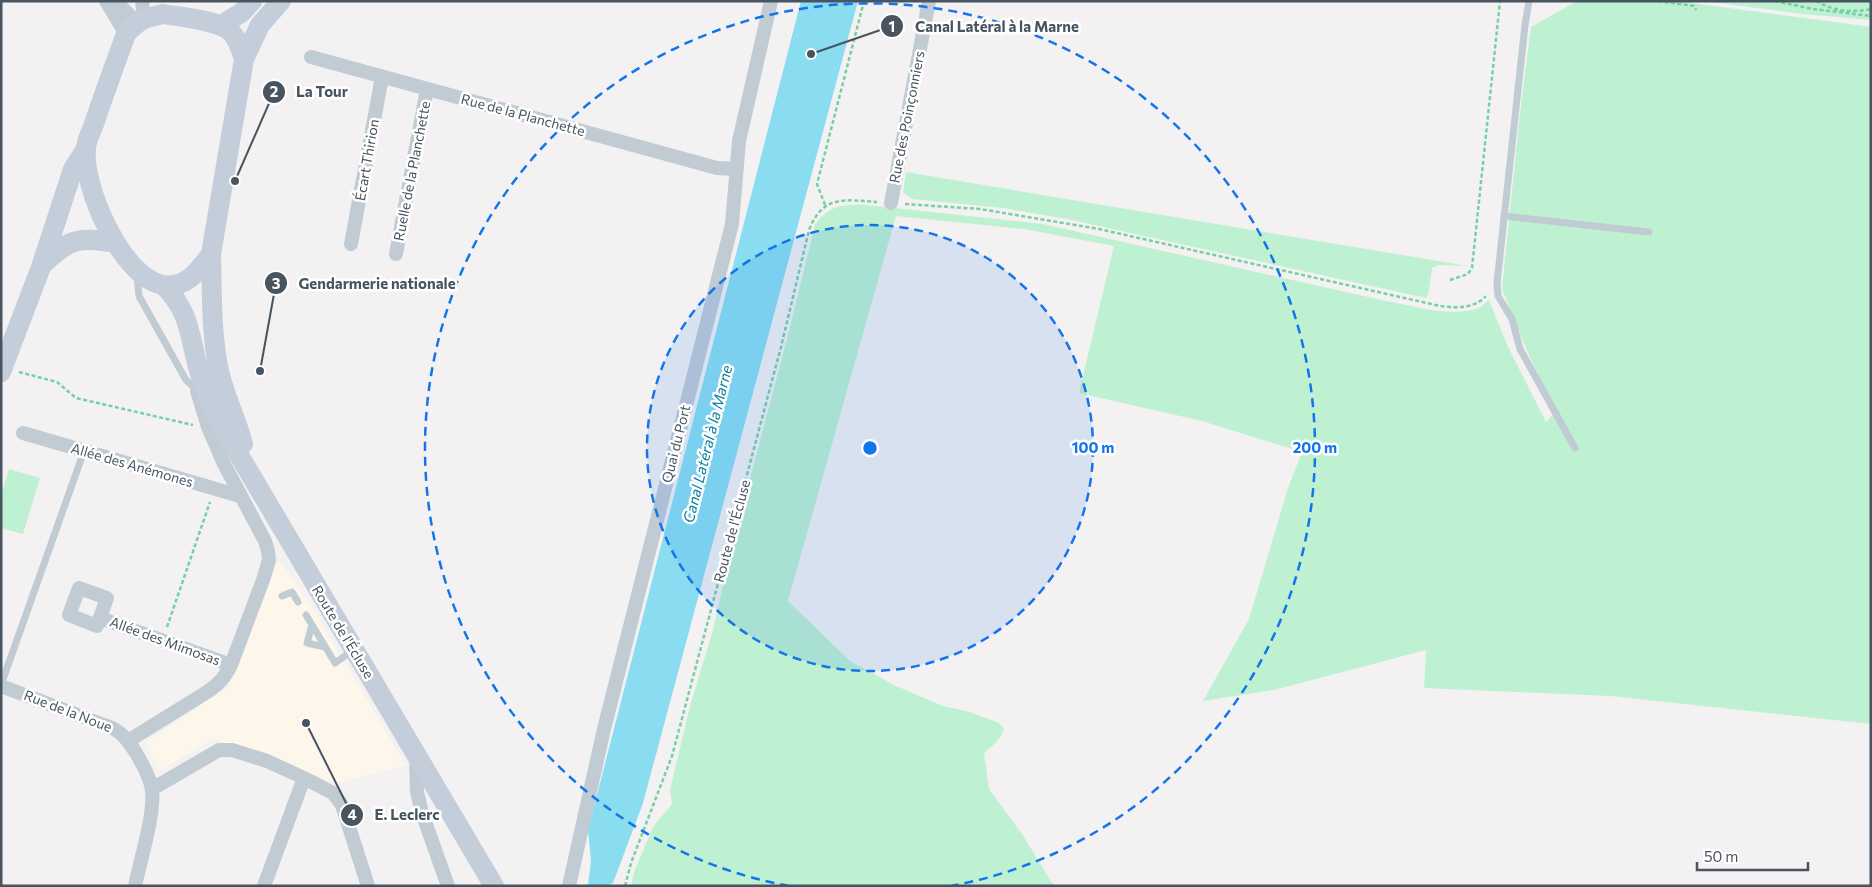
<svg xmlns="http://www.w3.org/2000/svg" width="1872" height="887" font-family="Commissioner,sans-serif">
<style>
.commercial{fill:#fdf7eb}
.green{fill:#bef1d1}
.water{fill:#8adcf0}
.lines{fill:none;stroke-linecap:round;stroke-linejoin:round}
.path{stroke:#75d1a2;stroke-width:2.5;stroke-dasharray:4 2.5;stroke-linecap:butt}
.lane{stroke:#c1cbd3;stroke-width:7}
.street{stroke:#c1cbd3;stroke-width:14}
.secondary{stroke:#c3ceda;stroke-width:20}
.ring{fill:none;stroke:#1275eb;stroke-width:2.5;stroke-dasharray:9 6}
.labels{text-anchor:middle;stroke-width:5;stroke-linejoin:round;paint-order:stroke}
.street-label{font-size:14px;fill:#48545f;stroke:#fff}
.water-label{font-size:15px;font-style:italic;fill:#087f9b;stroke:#fff}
.centre{fill:#1275eb;stroke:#fff;stroke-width:2.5}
.ring-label{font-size:15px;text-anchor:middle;font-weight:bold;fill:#1275eb;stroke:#fff;stroke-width:5;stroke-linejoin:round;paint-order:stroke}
.leader{fill:none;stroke:#48545f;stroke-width:2}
.callout-dot{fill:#48545f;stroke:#fff;stroke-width:2}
.mark-label{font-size:15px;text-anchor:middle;font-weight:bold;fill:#fff}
.callout-label{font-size:15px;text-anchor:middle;font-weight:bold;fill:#48545f;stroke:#fff;stroke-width:5;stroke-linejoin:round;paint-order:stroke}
</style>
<rect width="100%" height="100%" fill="#f3f1f1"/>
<path class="commercial" d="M278,560l24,31 104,174 -70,18 -123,-44 -54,32 -13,-29 82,-55z"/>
<path class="green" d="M1577,1h99l195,26v697l-261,-28 -186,-8 2,-38 -152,40 -71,11 46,-82 39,-131 14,-36 -100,-31 -123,-28 35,-147 -90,-17 -128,-13 -108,385 62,60 44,24 49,21 27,6 29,11 5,6c-4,12 -11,16 -20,24l5,36 35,48 30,49h-423l3,-14 19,-45 19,-23 -2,-14 20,-84 23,-76 18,-80 56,-211 28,-114c13,-20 29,-21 51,-20l177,19 343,77c29,5 62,16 90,8 5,-1 9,-6 13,-9l19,47 38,75 10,-11 -29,-60 -25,-62 18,-176 11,-86z
M1704,1h167v19l-68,-6z
M906,172l562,94 -29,-1 -7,3 -3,23 -3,7 -359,-79 -64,-11 -91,-9 -9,-7z
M9,469l31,9 -17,56 -22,-6v-32z"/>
<path class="water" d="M801,1h57l-215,802 -30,80 -6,3h-19l3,-25 -3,-31z"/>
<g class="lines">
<path class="path" d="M1658,1l36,5 2,4
M1775,1l38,8 58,7
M1816,1c17,10 36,12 55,8
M905,204l75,5 119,20 341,77c16,2 34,3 46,-10
M825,205l-8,-21 47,-183
M1450,280l18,-6 4,-6 28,-267
M19,372l38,10 19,16 117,27
M167,627l43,-125
M625,886l6,-23 41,-107 109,-409 28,-117c14,-36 36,-30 68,-28"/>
<path class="lane" d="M1529,1l-4,24 -28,258 1,13 14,23 8,30 55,99
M1504,216l145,16
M137,276l2,20 47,84 13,12
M282,596l10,-4 6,10
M306,615l29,48 17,-12
M312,625l-5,18 18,4
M1,685l83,-234"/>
<path class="street" d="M106,1l20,33
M115,1l22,21
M142,1l2,17
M311,57l406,111 20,1
M891,203l38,-202
M351,244l31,-167
M396,254l31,-165
M23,433l217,63
M79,588l28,10 -10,28 -28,-11z
M100,618l131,47
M1,686l111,42c11,5 17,14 24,25 6,10 15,26 16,38 3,23 -12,70 -17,95
M128,741l79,-49c12,-8 18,-15 24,-27l32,-85 6,-20 -1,-9 -3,-10 -41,-77 -16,-37 -11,-36
M416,755l1,37 5,21 26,73
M152,789l67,-39h13l35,11 37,17 29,15 9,12 26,81
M264,886l40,-108
M569,886l35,-157 128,-505 7,-83 32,-140"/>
<path class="secondary" d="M163,14c18,3 57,6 69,19 6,7 9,17 12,26l-33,195c-11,15 -25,35 -48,31 -41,-7 -81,-99 -77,-136 0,-8 5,-17 8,-25 10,-30 21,-60 32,-90 13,-14 18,-16 37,-20z
M221,25l20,-12 11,-12
M244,59l16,-34 21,-24
M211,254c1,37 0,75 7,112 5,27 18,51 25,78
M42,265c27,-26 36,-29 73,-22
M163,285c32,30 26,63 41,101 7,20 19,40 29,59l261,441
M1,372l40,-105 32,-98 13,-20"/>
</g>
<circle cx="870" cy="448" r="223" fill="#1275eb" fill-opacity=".12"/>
<g class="ring">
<circle cx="870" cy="448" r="223"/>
<path d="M789 886A445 445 0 1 1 951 886"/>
</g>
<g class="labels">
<g class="street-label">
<text transform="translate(523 115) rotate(15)" y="5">Rue de la Planchette</text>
<text transform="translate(907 117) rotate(-79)" y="5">Rue des Poinçonniers</text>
<text transform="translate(367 160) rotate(-80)" y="5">Écart Thirion</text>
<text transform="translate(412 171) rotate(-79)" y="5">Ruelle de la Planchette</text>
<text transform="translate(676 444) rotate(-76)" y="5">Quai du Port</text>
<text transform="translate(132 465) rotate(16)" y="5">Allée des Anémones</text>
<text transform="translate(732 531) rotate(-75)" y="5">Route de l'Écluse</text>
<text transform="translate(343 632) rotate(59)" y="5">Route de l'Écluse</text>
<text transform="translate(165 641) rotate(20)" y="5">Allée des Mimosas</text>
<text transform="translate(68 711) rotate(21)" y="5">Rue de la Noue</text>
</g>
<g class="water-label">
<text transform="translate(708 444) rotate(-76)" y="5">Canal Latéral à la Marne</text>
</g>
</g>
<circle cx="870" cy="448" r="8" class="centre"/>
<g class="ring-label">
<text x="1093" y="453">100 m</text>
<text x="1315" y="453">200 m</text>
</g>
<path class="leader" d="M811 54L892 26M235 181L274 92M260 371L276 283M306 723L352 815"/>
<g class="callout-dot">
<circle cx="811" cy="54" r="5"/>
<circle cx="235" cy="181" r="5"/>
<circle cx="260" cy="371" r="5"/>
<circle cx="306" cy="723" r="5"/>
<circle cx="892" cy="26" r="12"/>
<circle cx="274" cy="92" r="12"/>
<circle cx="276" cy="283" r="12"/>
<circle cx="352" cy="815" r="12"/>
</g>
<g class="mark-label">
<text x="892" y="32">1</text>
<text x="274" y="97">2</text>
<text x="276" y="289">3</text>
<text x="352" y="820">4</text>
</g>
<g class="callout-label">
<text x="997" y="32">Canal Latéral à la Marne</text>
<text x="322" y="97">La Tour</text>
<text x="377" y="289">Gendarmerie nationale</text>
<text x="407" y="820">E. Leclerc</text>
</g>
<rect width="1872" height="887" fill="none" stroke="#48545f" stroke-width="5"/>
<path d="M1697 862v8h111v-8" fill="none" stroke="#48545f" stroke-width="2.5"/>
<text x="1704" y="862" font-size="15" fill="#48545f" stroke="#ffffff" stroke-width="4" paint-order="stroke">50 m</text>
</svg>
